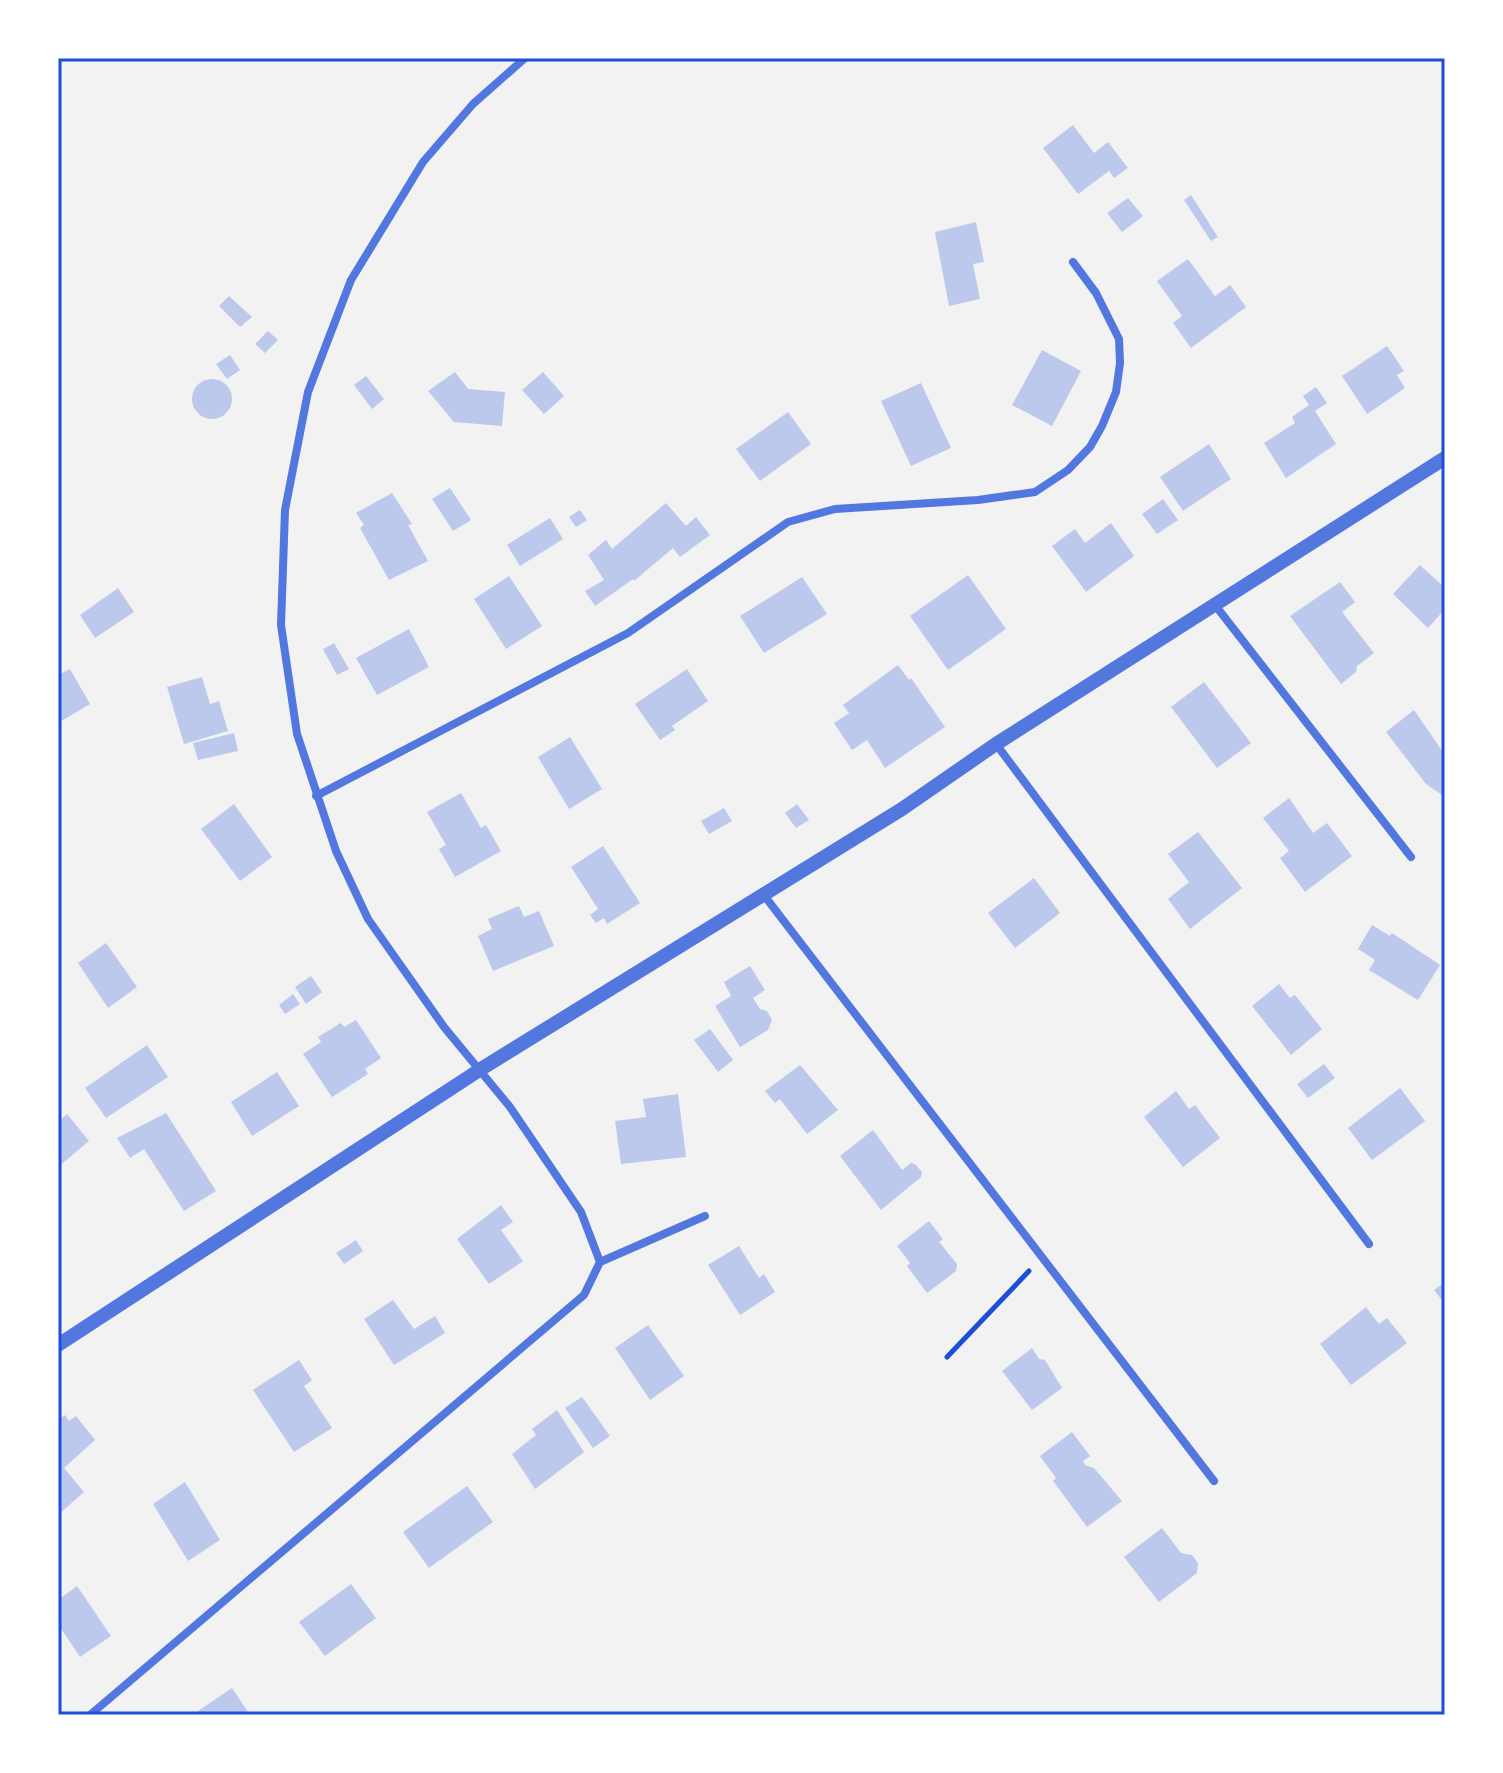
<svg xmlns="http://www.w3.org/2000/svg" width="1503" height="1773" font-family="'DM Sans',sans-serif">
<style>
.building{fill:#bdc9ec}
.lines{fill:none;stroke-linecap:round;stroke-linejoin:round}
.path{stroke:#1d4ed8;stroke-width:5}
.minor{stroke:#5277de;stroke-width:8}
.tertiary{stroke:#5277de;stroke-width:14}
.neatline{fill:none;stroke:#1d4ed8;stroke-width:3}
</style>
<rect width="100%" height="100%" fill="#f2f2f2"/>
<path class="building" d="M1073,125l21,28 14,-11 20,26 -14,10 -5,-7 -31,23 -35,-46z
M1191,195l27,42 -7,4 -27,-41z
M1128,198l15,18 -21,16 -15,-19z
M976,222l8,40 -11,2 7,35 -31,7 -14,-74z
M1188,259l27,37 15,-11 16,22 -55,41 -18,-25 9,-7 -25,-35z
M229,296l23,21 -12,10 -21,-21z
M268,331l10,9 -13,13 -10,-9z
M1387,346l17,25 -7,4 8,13 -38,26 -25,-38z
M1042,350l39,21 -29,55 -40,-21z
M230,355l10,15 -13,9 -11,-15z
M455,372l13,17 37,3 -3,34 -48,-4 -26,-31z
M543,372l21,24 -20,18 -22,-24z
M366,376l18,23 -12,10 -18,-24z
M192 399a20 20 0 1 1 40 0a20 20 0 1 1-40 0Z
M921,383l30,65 -40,18 -30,-65z
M1316,387l11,16 -12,8 21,33 -50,34 -22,-35 31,-20 -3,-6 17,-12 -6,-9z
M788,412l23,32 -51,37 -24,-32z
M1209,444l22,35 -48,32 -23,-34z
M450,488l21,32 -18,11 -21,-32z
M392,493l20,31 -4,1 20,36 -39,19 -29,-52 4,-3 -8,-12z
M1163,499l15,21 -21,14 -15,-20z
M666,503l20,23 10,-9 14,18 -30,22 -7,-9 -39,33 -1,-2 -38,27 -10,-15 19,-11 -16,-25 18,-15 6,9z
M580,510l7,10 -11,7 -7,-10z
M550,518l13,21 -43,27 -13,-21z
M1111,523l23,33 -48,36 -34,-46 23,-17 10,14z
M1420,565l25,23v21l-17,19 -35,-34z
M968,575l38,54 -58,41 -38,-54z
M509,576l33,50 -36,23 -32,-50z
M802,577l25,37 -63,39 -24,-37z
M1340,582l15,20 -13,10 32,41 -17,13 -1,6 -15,12 -51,-68z
M118,588l16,24 -39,26 -15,-23z
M409,629l20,38 -52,28 -21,-37z
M334,643l15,26 -12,6 -14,-26z
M898,665l11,15 2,-2 34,49 -60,41 -18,-28 -15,10 -18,-27 15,-10 -6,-8z
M70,669l20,35 -32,19v-48z
M687,669l21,32 -36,25 3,4 -15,10 -25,-36z
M202,677l8,27 9,-3 9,30 -44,13 -17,-57z
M1204,682l47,61 -34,25 -46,-61z
M1414,710l31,45v42l-19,-13 -40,-52z
M234,733l4,18 -40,9 -5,-17z
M570,737l32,52 -33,20 -31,-52z
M461,793l20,35 5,-3 15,26 -46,26 -16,-28 7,-4 -19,-33z
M1289,798l24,35 14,-10 25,33 -47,36 -25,-34 9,-7 -26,-33z
M234,804l38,53 -32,24 -39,-52z
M797,804l12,16 -13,8 -11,-15z
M724,808l8,13 -23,13 -8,-13z
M1198,832l44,56 -52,41 -22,-30 21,-17 -21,-28z
M603,846l37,57 -33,21 -3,-6 -8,5 -6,-8 8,-6 -27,-42z
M1034,878l26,35 -45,35 -27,-35z
M519,906l5,11 15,-6 15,35 -61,25 -15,-35 14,-7 -4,-10z
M1372,925l18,11 2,-3 48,32 -22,35 -49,-30 6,-10 -17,-11z
M106,943l31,44 -29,21 -30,-45z
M750,966l15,24 -12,8 7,11 7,2 5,9 -4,10 -28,17 -25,-41 16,-10 -7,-14z
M311,976l11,16 -16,12 -11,-17z
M1279,984l11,14 5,-3 27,34 -31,26 -39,-49z
M293,994l7,10 -15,10 -6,-9z
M356,1020l25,38 -16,11 3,5 -36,23 -29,-43 18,-12 -3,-5 23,-14 3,4z
M710,1029l23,31 -15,12 -24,-32z
M147,1045l21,32 -62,41 -21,-30z
M1324,1064l11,14 -27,20 -11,-14z
M800,1065l38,45 -31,24 -27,-35 -5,4 -10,-12z
M277,1072l22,34 -47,30 -21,-34z
M1400,1088l25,33 -53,39 -24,-32z
M1176,1091l13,18 6,-4 25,33 -37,29 -39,-50z
M678,1094l8,63 -65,7 -6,-43 31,-4 -3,-18z
M166,1113l50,78 -32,20 -40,-62 -14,9 -13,-20z
M67,1114l22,27 -31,26v-45z
M873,1130l29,40 9,-7 4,1 7,8 -1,5 -40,33 -41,-54z
M501,1205l12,17 -12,8 22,31 -34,23 -32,-45z
M929,1221l14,18 -4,3 18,22 -1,7 -29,22 -20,-27 3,-3 -13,-17z
M356,1240l7,11 -19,13 -8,-11z
M739,1246l20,32 5,-4 11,18 -35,23 -32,-50z
M1445,1282v22l-11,-14z
M393,1300l21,29 21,-13 10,17 -51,32 -30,-46z
M1366,1307l13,17 8,-6 20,25 -56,42 -31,-41z
M648,1325l36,51 -34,24 -35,-52z
M1032,1348l7,11 6,1 17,28 -30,22 -30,-39z
M299,1360l13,20 -8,6 28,42 -38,24 -41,-62z
M582,1397l28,39 -17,12 -28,-40z
M557,1410l27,42 -49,37 -23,-35 24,-19 -4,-6z
M65,1415l4,6 7,-5 19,24 -31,28 20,24 -26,23v-95z
M1072,1432l18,24 -7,5 2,4 9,3 28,33 -35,26 -34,-46 3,-3 -16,-22z
M185,1482l35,58 -32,21 -35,-57z
M467,1486l26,36 -64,46 -26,-36z
M1162,1528l19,25 11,2 6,8 -1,10 -38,29 -35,-45z
M351,1584l25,34 -51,38 -26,-34z
M77,1586l34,50 -31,21 -22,-33v-24z
M232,1688l18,27h-50l-2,-4z"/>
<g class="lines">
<path class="path" d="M947,1357l82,-86"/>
<path class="minor" d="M1215,605l196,252
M996,744l373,500
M316,796l312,-163 160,-111 47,-13 143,-9 57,-8 33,-22 22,-23 12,-21 14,-34 4,-29 -1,-24 -23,-46 -23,-31
M763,894l451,587
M600,1262l105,-46
M90,1715l494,-420 16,-33 -19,-50 -71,-105 -66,-80 -76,-108 -32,-68 -39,-117 -16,-109 4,-115 23,-118 43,-112 72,-118 50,-58 52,-46"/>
<path class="tertiary" d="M58,1345l423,-276 421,-260 94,-65 449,-286"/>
</g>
<rect width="1503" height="1773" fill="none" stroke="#ffffff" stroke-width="120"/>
<rect x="60" y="60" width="1383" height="1653" class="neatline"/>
</svg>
